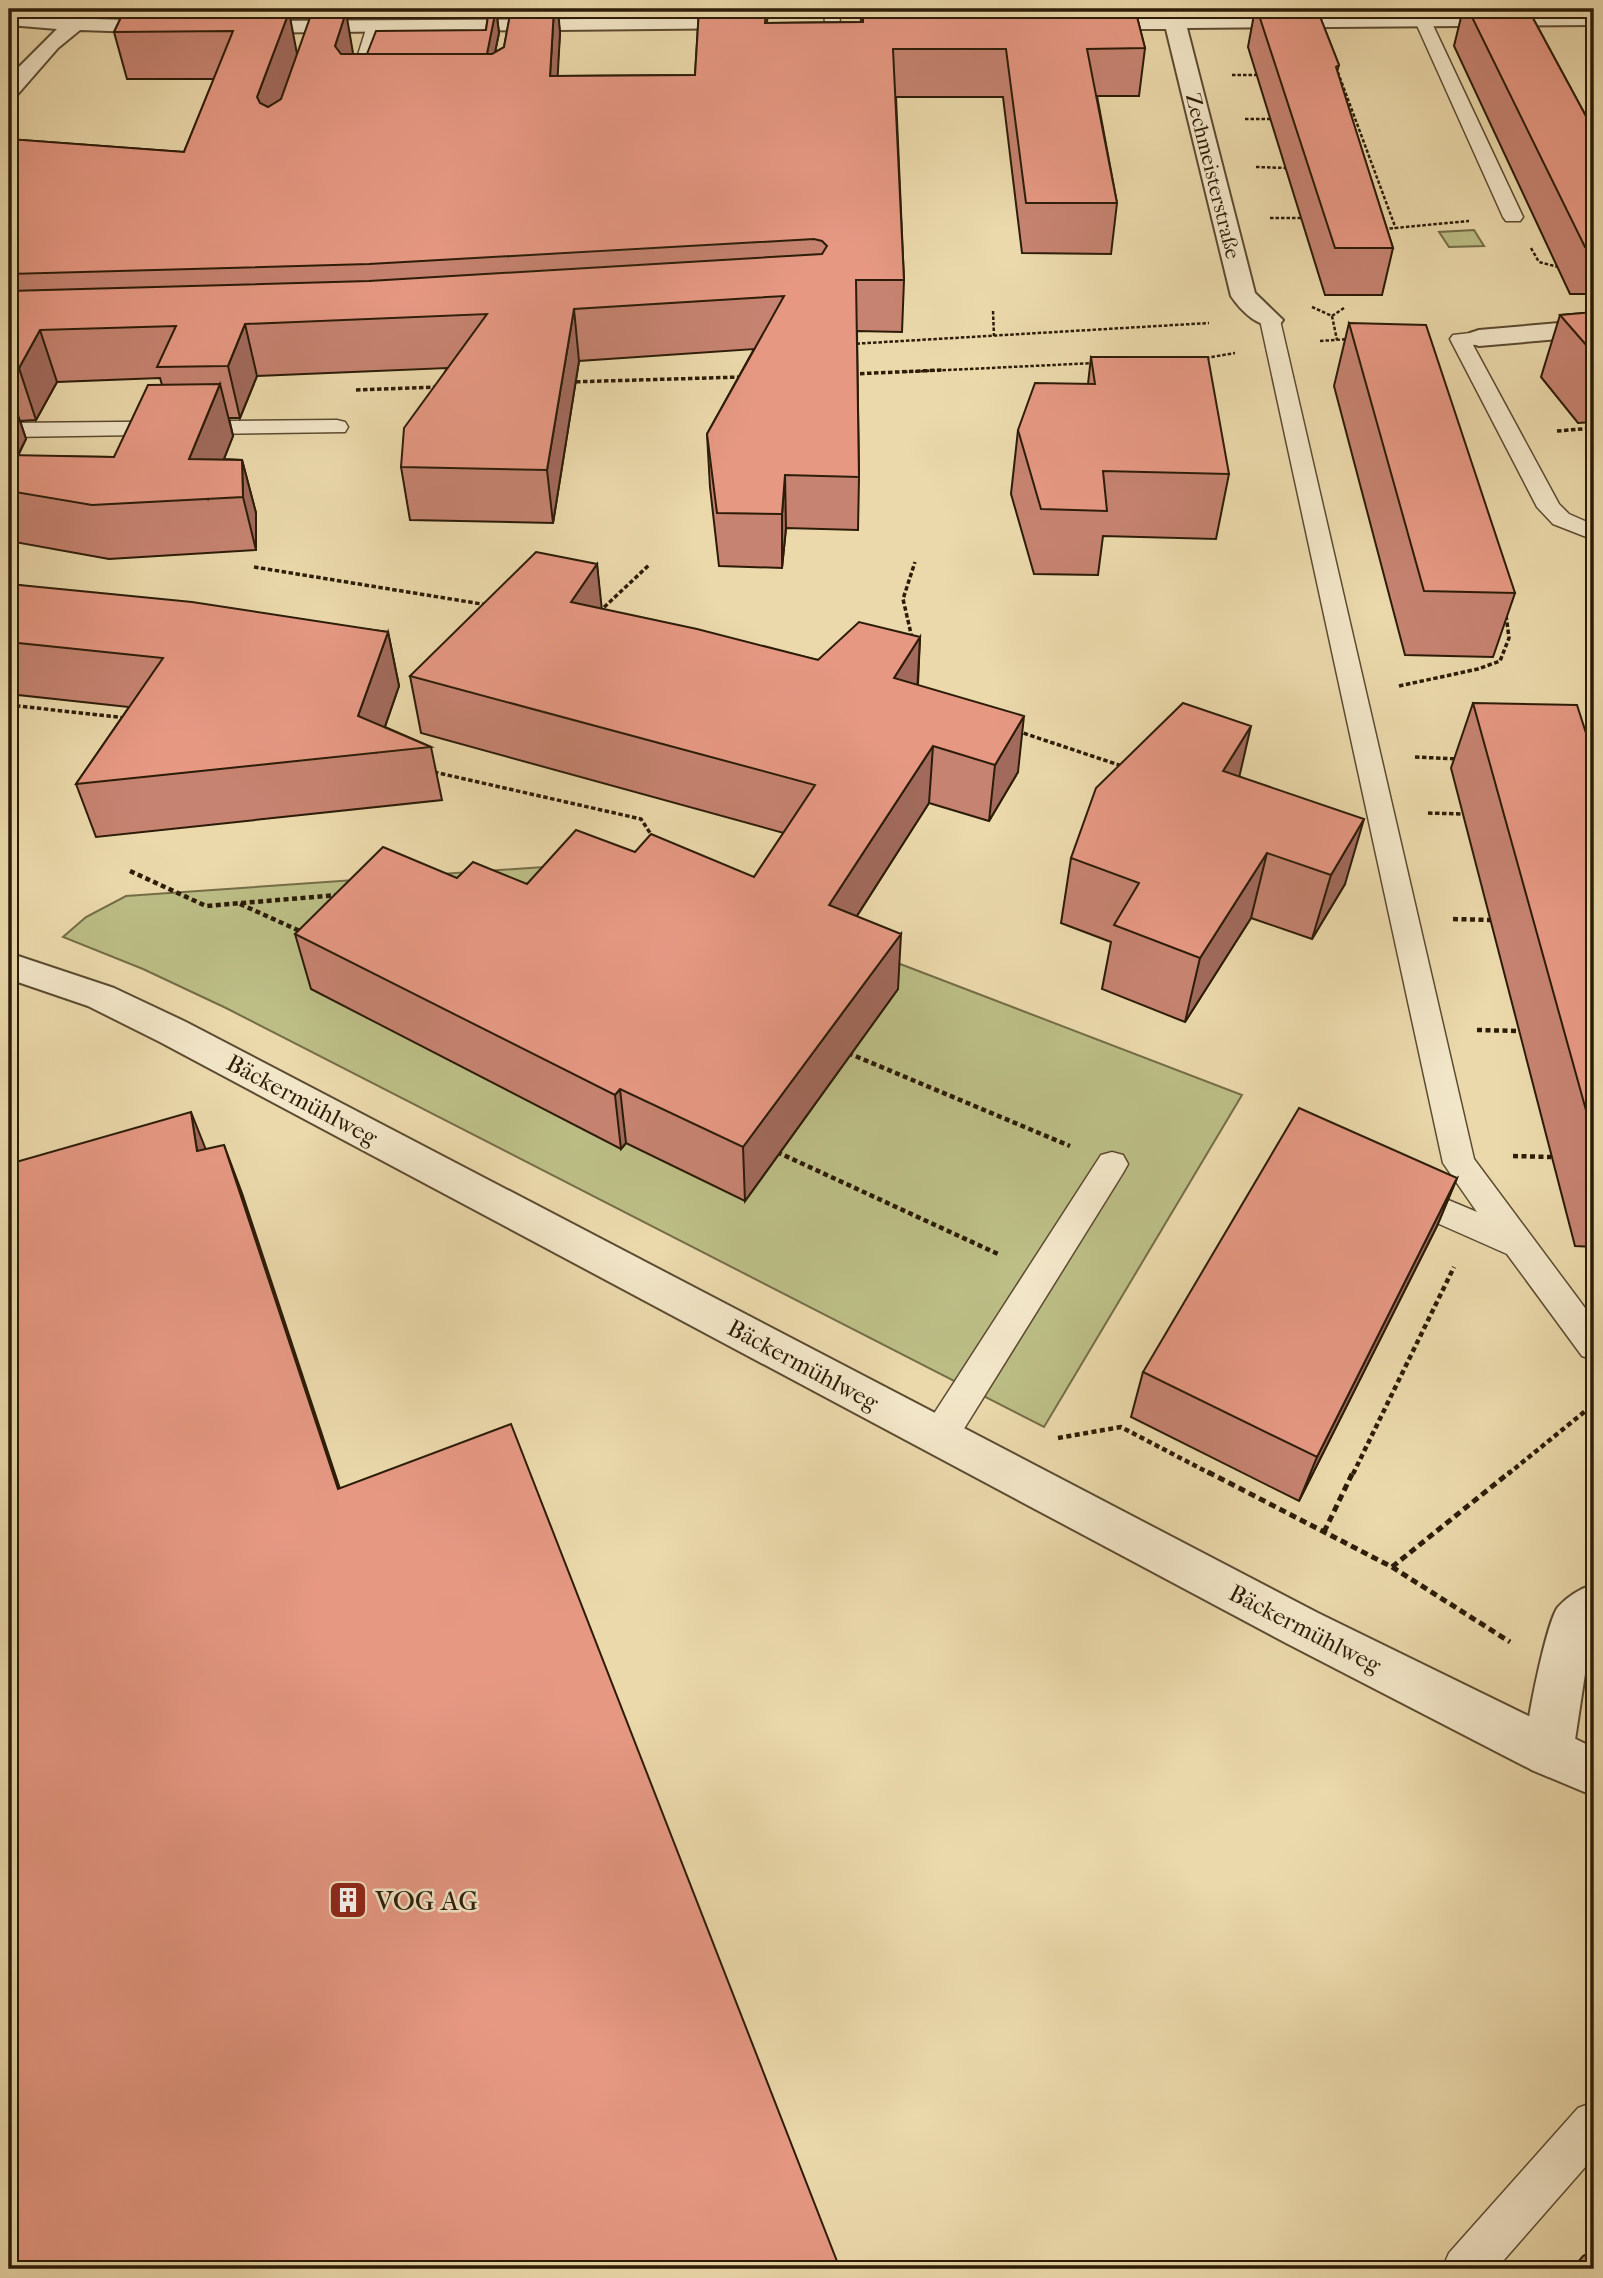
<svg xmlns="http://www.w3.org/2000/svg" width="1603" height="2278" font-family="'IM FELL French Canon',serif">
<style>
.green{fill:#bcbe86;stroke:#746d47;stroke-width:2}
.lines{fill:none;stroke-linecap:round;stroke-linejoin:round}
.service-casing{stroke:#5c4b31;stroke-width:3}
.minor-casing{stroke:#5c4b31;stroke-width:4}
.tertiary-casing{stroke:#5c4b31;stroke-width:4}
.path-far3{stroke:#2c1c08;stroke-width:2.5;stroke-dasharray:3.5 2;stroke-linecap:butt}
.path-far2{stroke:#2c1c08;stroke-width:3.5;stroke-dasharray:4.5 2.5;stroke-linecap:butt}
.path-far1{stroke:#2c1c08;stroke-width:4.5;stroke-dasharray:5 3.5;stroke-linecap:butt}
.path{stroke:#2c1c08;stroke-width:5;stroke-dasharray:7 4.5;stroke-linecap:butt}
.service{fill:#f2e6c8;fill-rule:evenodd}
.minor{fill:#f2e6c8;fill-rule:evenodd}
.tertiary{fill:#f2e6c8;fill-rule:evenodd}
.wall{fill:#c68371;stroke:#2c1c08;stroke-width:2;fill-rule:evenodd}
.shaded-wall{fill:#a16a5c;stroke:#2c1c08;stroke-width:2}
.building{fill:#e69883;stroke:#2c1c08;stroke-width:2}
.labels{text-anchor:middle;stroke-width:5;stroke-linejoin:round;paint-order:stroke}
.far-street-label{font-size:21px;fill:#2c1c08;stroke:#f2e6c8}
.street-label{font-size:24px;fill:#2c1c08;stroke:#f2e6c8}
.near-poi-label{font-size:28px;fill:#2c1c08;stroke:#f2e6c8;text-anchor:start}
</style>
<rect width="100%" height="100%" fill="#ebd9ab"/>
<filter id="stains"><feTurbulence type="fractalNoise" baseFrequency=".00286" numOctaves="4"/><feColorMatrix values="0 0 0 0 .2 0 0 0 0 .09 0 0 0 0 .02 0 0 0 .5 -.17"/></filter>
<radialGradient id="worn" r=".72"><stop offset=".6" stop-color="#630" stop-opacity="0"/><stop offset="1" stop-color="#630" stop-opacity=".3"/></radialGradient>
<path class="green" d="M302,9h189l-1,5 -192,2z
M1474,230l10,16 -35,1 -10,-15z
M645,860l216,89 381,146 -198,332 -818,-419 -83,-39 -80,-32 23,-20 40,-21z"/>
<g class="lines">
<g class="service-casing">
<path id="service" d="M823,9h16l1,15 -2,4h-12z
M1423,16l8,5 92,196 -3,4h-14l-3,-4 -88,-196z
M375,21l8,5 -19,67 -3,4h-12l-3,-4 21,-67z
M1270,314l7,2 3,4 194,839 120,161v40l-12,-4 -75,-102 -113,-50 -5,-9 5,-9 11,-4 72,30 -34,-49 -183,-843 3,-4z
M1479,332l7,2 3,4 -3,4 -13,3 86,159 10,10 25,11v15l-41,-16 -16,-17 -87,-168 3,-4z
M337,420l8,2 3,5 -3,5 -336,5v-14z
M1112,1152l11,3 5,9 -5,9 -171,275 -13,4 -13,-4 -5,-11 5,-11 175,-271z
M1594,2102v55l-98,112h-54l7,-16 129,-145z"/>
</g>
<g class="minor-casing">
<path id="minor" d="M86,9l7,2 3,4 -2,4 74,2 7,2 3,4 -3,4 -7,2 -88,-3 -22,18 -41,47 -8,1v-19l48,-48 -48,-4v-12l62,4z
M1594,13v12l-407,3 68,265 28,27 -4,5c-19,5 -38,-14 -48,-29l-65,-267h-81l-7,-2 -3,-4 3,-4 7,-2z
M749,18l7,2 3,4 -3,4 -518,5 -7,-2 -3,-4 3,-4 7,-2z
M1594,320v16l-115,10 -9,-3 -4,-5 4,-5 9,-3z
M1594,1584v51l-9,39 -12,79 -7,17 -17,7 -17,-7c-2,-5 -5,-10 -6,-15 -4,-17 21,-135 32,-148 10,-11 22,-18 36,-23z"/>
</g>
<g class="tertiary-casing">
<path id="tertiary" d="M9,953l105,35 72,34 1132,591 276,135v48l-62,-26 -246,-127 -1126,-601 -72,-36 -79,-27z"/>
</g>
<path class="path-far3" d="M1336,67l60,162
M1232,75h26
M1245,119h27
M1256,167l31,1
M1270,218h32
M1384,229l85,-8
M1531,248l8,14 23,6
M1312,307l20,9 5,24
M993,311l1,25
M1332,316l12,-8
M1320,341l29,-2
M851,344l358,-21
M1206,358l29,-5
M904,372l192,-9"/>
<path class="path-far2" d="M853,374l89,-4
M569,382l173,-5
M356,390l82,-3
M1557,431l37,-3
M254,567l234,38
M599,612l50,-47
M912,638l-9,-39 12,-37
M1399,686l79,-17 22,-8 9,-23 -3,-23
M9,705l117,13
M1017,731l108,36
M1415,757l43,2
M434,772l207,47 13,20
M1428,813l35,1"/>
<path class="path-far1" d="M130,871l76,35 132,-11
M240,904l62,28
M1453,919l38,1
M1477,1030l42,1
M848,1053l222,93
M777,1152l221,102
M1513,1156l38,1
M1058,1438l63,-11 90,47
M1353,1474l101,-207
M1508,1474l86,-70"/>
<path class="path" d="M1208,1472l184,95 118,75
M1324,1532l29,-60
M1392,1567l118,-95"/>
<use href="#service" class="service"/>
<use href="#minor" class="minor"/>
<use href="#tertiary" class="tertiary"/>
</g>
<path class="wall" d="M125,9h161l-2,3 13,41 56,1h14l119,-24 3,-21h72v7h-3l2,17 -3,43 138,-1 4,-66h69l-1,14 94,-1 -1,-13h275l10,39 -6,48h-42l20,107 -6,51 -89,-1 -19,-156h-107l8,183 -2,52 -45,-1 2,146 -1,53 -72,-2 -4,40 -63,-2 -9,-79 -3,-53 47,-85 -175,12 -26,162 -143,-3 -9,-53 46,-99 -190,8 -17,42h-11l4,18 -9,23 18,1 14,53v37l-147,9 -100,-18v-402l175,13 30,-73h-87l-13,-47zM497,16h13l-6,31 -9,5 4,-19zM160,378l2,7 -48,72 -96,-1 8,-17 -6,-18 16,-1 21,-38z
M1255,9h62l22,56 -2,7 56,176 -11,47h-57l-77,-248z
M1463,9h65l66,122v163h-24l-116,-248z
M1594,312v111l-1,-1 -15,1 -37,-46 19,-62z
M1349,323l166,270 -22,64 -88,-2 -71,-269z
M1091,357l138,117 -13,65 -113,-3 -5,39 -64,-1 -23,-80 7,-64 70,-46z
M597,564l4,45 217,51 102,-23 -2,48 100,87 -29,49 -60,-18 -72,113 41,73 -153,212 -119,-58 -5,6 -310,-160 -16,-55 162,-56 70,6 108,-32 119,25 30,-44 -363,-100 -11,-57z
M9,584l379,48 11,54 -14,41 46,20 11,53 -346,37 -20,-53 53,-77 -120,-13z
M1473,703l121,55v489l-19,-1 -124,-478z
M1240,777l105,107 -33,55 -61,-21 -66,104 -83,-33 9,-47 -50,-19 10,-65z
M1457,1178l-20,48 -138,275 -168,-84 12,-45z
M1594,2250v19h-22l11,-13z"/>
<path class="shaded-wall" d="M260,9h11l5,26 -18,-23z
M496,9l3,24 -11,53 -3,-25z
M554,9h4l2,24 -5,92 -5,-49z
M289,12l9,47 -30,87 -11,-49z
M346,12l8,47 -11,35 -8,-48z
M574,309l5,52 -26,162 -6,-53z
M245,324l12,52 -17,42 -12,-52z
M40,330l17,52 -21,38 -17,-52z
M220,384l13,52 -25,63 -19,-40z
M9,388l17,51 -17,33z
M242,460l14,53v37l-13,-53z
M785,475l1,53 -4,40v-54z
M597,564l6,56 -32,-18z
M388,632l11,54 -23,66 -18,-36z
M920,637l-3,56 -23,-15z
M1024,716l-6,56 -29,49 6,-56z
M1251,726l-15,65 -13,-20z
M933,746l-4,57 -101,158 1,-56z
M1364,819l-19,65 -33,55 19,-64z
M1267,853l-16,65 -66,104 15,-64z
M901,934l-3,55 -153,212 -2,-54z
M620,1089l6,54 -5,6 -6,-54z
M191,1112l19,48 -13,-9z
M224,1145l18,48 112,338 -16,-42z
M1457,1178l-20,48 -138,275 18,-44z"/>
<path class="building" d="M125,9h135l-2,3h31l-32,85 3,6 8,4 13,-8 31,-87h34l-11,34 6,8h151l12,-7 7,-38h43l-4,67 145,-1 4,-66h67l-1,14 98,-1v-13h272l10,39 -58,1 30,154h-91l-20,-154h-113l11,231h-48l3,197 -74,-2 -3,39 -65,-1 -10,-79 77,-138 -210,13 -27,161 -146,-3 3,-39 83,-114 -242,10 -17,42 -71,1 19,-41 -136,4 -21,38h-10v-77l360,-10 453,-27 5,-8 -5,-5 -8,-2 -445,25 -360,10v-135l175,13 49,-121 -119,1z
M489,9h7l-9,45h-120l9,-23 110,-1z
M1257,9h60l22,56 -3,2 57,181h-58z
M1468,9h60l66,122v116h-9z
M1594,312v42l-34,-39z
M1349,323l77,2 89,268 -91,-2z
M1091,357h117l21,117 -126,-3 4,40 -66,-2 -23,-79 17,-47 60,1z
M220,384l-31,75 53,1 1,37 -151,8 -83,-14v-36l105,2 34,-72z
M536,552l61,12 -26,38 126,27 121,31 41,-38 61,15 -26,41 130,38 -29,49 -62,-19 -104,159 72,29 -158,213 -123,-58 -5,6 -320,-161 88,-87 74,31 16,-16 54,22 49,-54 59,22 16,-18 103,43 61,-92 -405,-109z
M9,584l183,18 196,30 -30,84 73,31 -355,37 87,-126 -154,-16z
M1183,703l68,23 -28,45 141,48 -33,56 -64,-22 -67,105 -86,-33 25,-42 -68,-25 25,-70z
M1473,703l104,2 17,53v381z
M1299,1108l158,70 -140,279 -174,-85z
M191,1112l6,39 27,-6 114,344 173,-65 329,845h-831v-1105z"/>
<defs>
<g id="building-square" transform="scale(2.0125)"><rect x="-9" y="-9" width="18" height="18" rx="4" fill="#8f2418" stroke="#f2e6c8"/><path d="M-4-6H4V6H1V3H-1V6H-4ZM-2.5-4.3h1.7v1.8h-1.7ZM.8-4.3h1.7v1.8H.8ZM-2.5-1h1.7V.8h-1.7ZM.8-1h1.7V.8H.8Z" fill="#fff"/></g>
</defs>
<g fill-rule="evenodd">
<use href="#building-square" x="348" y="1900"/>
</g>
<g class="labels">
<g class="far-street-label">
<text transform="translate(1213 176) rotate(76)" y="7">Zechmeisterstraße</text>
</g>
<g class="street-label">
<text transform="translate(302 1100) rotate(28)" y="8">Bäckermühlweg</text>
<text transform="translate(803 1365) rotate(28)" y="8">Bäckermühlweg</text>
<text transform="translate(1305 1629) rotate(27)" y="8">Bäckermühlweg</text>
</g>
<g class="near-poi-label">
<text x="375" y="1910">VOG AG</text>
</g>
</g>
<rect width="1603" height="2278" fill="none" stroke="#ebd9ab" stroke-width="35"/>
<rect x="10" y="10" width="1582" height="2257" fill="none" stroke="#2c1c08" stroke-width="3.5"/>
<rect x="18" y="18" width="1568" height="2243" fill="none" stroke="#2c1c08" stroke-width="2"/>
<rect width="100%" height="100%" filter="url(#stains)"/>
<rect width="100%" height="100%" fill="url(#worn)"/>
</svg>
